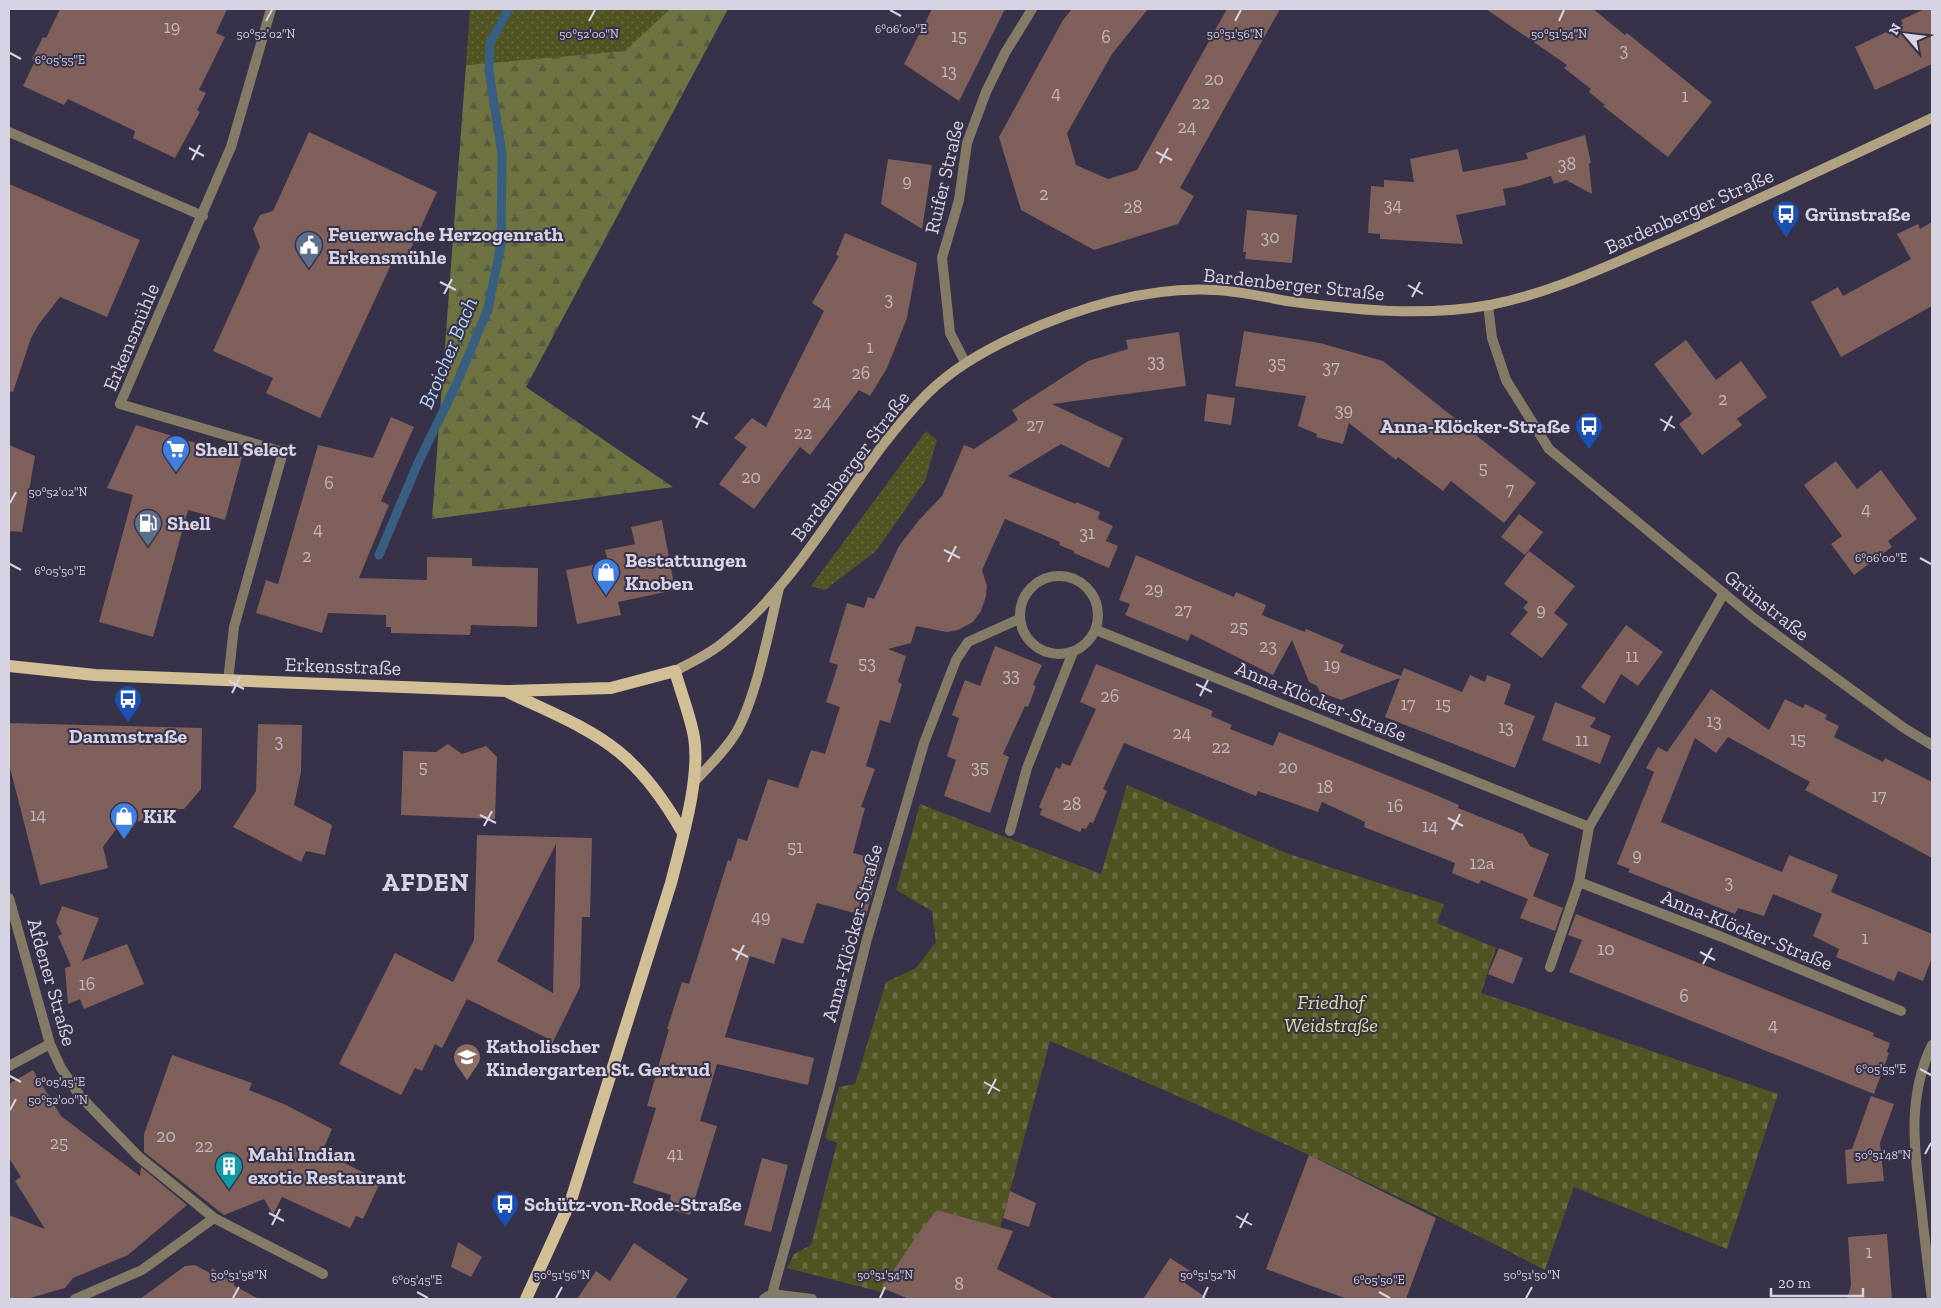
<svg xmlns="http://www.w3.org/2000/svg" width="1941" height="1308" font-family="'Zilla Slab',serif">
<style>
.grass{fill:url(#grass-dots)}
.forest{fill:url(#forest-firs)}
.cemetery{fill:url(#cemetery-stones)}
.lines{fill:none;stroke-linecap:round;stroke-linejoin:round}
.stream{stroke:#385f81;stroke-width:9}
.building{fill:#7f605a;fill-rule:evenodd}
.street{stroke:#847b66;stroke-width:10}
.secondary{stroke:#b0a181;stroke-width:10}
.primary{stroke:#d2bf95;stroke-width:12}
.ticks{fill:none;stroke:#d6d3e2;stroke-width:2}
.labels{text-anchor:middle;stroke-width:4;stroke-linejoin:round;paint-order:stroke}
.number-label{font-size:18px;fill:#c0b6c0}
.street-label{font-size:20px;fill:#d6d3e2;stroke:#373149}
.poi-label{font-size:20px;font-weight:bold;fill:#d6d3e2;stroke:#373149;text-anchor:start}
.park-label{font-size:20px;font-style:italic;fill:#dbe192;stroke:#373149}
.water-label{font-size:21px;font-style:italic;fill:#b2d6f8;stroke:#373149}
.district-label{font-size:25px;font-weight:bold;letter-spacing:1px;fill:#d6d3e2;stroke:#373149}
.ticks-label{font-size:12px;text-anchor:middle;fill:#d6d3e2;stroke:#373149;stroke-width:4;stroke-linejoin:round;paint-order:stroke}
</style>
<defs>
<pattern id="grass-dots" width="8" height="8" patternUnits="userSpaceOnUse" patternTransform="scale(1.25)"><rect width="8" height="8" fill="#515422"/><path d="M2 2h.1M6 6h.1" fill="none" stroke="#696c42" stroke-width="1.8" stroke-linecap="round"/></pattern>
<pattern id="forest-firs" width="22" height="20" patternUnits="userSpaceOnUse" patternTransform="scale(1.25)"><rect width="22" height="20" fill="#6f7341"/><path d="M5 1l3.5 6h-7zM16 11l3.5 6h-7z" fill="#5a5c42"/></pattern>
<pattern id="cemetery-stones" width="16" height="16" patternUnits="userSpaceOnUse" patternTransform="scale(1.25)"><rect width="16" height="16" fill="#515422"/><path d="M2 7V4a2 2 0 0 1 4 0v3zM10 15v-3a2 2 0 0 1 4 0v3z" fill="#696c42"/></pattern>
</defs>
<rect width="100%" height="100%" fill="#373149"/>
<path class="grass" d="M470,9h200l-44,42 -160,14z
M926,431l11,9 -12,41 -49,70 -51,39 -14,-4z"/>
<path class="forest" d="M670,9h58l-202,378 147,100 -241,32 34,-454 159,-14z"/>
<path class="cemetery" d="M1127,785l159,68 158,51 -7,19 59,25 -15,45 297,101 -51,155 -153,-62 -29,83c-162,-84 -328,-158 -495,-229l-50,187 -63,-18 -29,39 -27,43 -94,-24 7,-14 17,-9 26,-102 -12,-5 14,-51 16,-3 31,-102 30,-14 20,-26 -4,-31 -36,-21 24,-86 181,70z"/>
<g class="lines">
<path class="stream" d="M379,555l39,-92 38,-78 32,-76 13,-65 1,-90 -13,-83 1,-28 19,-34"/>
</g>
<path class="building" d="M60,9h167l-11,24 9,4 -26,53 7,3 -9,17 3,2 -25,46 -42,-20 2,-7 -67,-32 -4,6 -41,-19 12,-25 -3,-2 11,-22 3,1z
M932,9h73l-46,92 -55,-37z
M1072,9h76l-36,45 -45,79 9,32 32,14 29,-9 90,-161h53l-100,179 14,8 -16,28 -84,26 -73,-40 -22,-73 64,-117z
M1486,9h107l32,26 2,-2 85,69 -44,55 -65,-51 2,-1 -16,-13 2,-3 -27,-21 3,-3z
M1925,9h7v55l-57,26 -20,-43 48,-23 -2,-4z
M309,132l128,60 -30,65 -10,-5 -77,166 -54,-25 7,-15 -60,-27 47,-104 -7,-18 7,-14 13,-4z
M1585,135l6,28 -2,1 3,30 -26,-14 -12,4 -3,-8 -32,10 -16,3 3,16 -50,10 7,29 -83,-5v-5l-12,-1 3,-47 13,1v-7l30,2 -4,-23 48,-10 5,23 65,-13 -2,-6z
M888,159l44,6 -10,64 -41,-25z
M9,184l131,56 -33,77 -47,-20 -21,27 -8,14 -18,54 -4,-1z
M1247,210l50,5 -5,48 -47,-4 1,-7h-3z
M1932,222v84l-91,51 -30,-55 27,-15 5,9 68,-37 -14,-25 21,-10 2,5z
M845,233l72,30 -10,55 -20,50 -17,28 -11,-6 -49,65 -10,-8 -46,62 -35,-25 28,-37 -13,-9 18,-20 14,9 58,-116 -12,-8 27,-47 -3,-1z
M1244,331l76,12 63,18 153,122 -32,40 -53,-42 -8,10 -45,-34 -2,3 -47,-37 -6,21 -27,-7 1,-3 -19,-8 8,-30 -71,-10z
M1179,332l7,54 -134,18 71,34 -14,30 -48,-24 -53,32 68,28v-2l24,10 -2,7 15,7 -7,15 12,5 -9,22 -35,-15v-2l-15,-6 1,-3 -55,-23 -23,51 5,16 -1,10 -5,15 -8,11 -15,8 -11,2 -31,-6 -5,17 -23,6 18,7 -8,26 4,2 -12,39 -10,-3 -14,46 9,3 -14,38 4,1 -12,45 28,7 -15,56 -49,-13 -14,41 -21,-6 -8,26 -24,-8 -25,81 89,21 -6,27 -91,-21 -17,57 17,5 -27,89 -22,-6 3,-14 -38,-12 23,-75 -9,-2 22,-77h-2l15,-47 7,2 39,-124 3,1 7,-23 9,3 21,-62 30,9 13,-38 14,4 15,-47 -14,-5 12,-37 -9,-3 18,-59 17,5 4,-11 6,2 25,-53 20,-26 23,-24 22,-51 10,4 44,-29 -6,-10 76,-49 40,-12 -2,-9z
M1686,340l30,40 25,-19 26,36 -30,22 5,6 -40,30 -23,-31 13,-10 -38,-50z
M1207,394l28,4 -4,27 -27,-4z
M391,417l23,10 -33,74 8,4 -30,73 68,2v-23l45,1v8l66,2 -1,59 -66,-2 -1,10 -79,-2v-6h-5v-12l-58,-2 -6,20 -66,-20 10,-33 12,4 40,-139 55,13z
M136,425l106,32 -17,63 -37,-10 -35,127 -54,-15 34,-127 -26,-7z
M9,445l26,11 -13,76 -13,-1z
M1836,461l21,28 24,-19 36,49 -29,22 4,6 -38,28 -23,-31 11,-8 -38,-51z
M1519,514l24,18 -18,23 -24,-18z
M662,520l13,70 -57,12 3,13 -44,9 -11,-54 42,-8 -3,-12 30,-6 -4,-17z
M1529,551l46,35 -21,27 14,11 -26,34 -32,-24 18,-22 -5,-4 5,-6 -24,-18z
M1136,555l98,42 2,-5 30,13 -4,10 43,17 1,-3 38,16 -4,7 61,24 3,-8 58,24 8,-17 15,7 2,-7 24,9 -7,20 31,12 -20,52 -130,-51 15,-39 -59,22 -21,-8 -3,-6 -8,-4 -17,-42 -19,35 -82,-41 -3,7 -63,-26 5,-11 -11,-4z
M1626,625l37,27 -25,34 -17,-12 -17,30 -23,-17z
M995,646l47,19 -9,20 3,1 -8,21 -3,-1 -22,48 6,3 -19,56 -46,-17 12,-36 -9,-4 12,-38 -7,-3 13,-35 15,6z
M1096,664l117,47 -2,5 21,9 -2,4 43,17 6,-14 145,58 35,15 -1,3 65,26 7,12 19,8 -16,42 30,12 -8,23 -35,-13 8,-19 -47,-19 -2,4 -27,-11 3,-10 -91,-36 1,-5 -43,-20 -4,10 -60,-21 -2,5 -132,-53 -21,46 4,2 -14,32 -3,-1 -4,7 -4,-1 -2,4 -40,-17 2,-6 -3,-2 17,-40 4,2 2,-6 8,3 26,-57 -16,-7z
M1711,689l58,41 16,-31 18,9 2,-4 22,11 -2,4 14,7 -5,11 49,25 2,-4 47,24v76l-127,-68 5,-8 -82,-45 -12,16 -21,-15 -34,84 121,50 7,-17 49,20 -7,17 101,42v24l-9,23 -25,-10 -4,10 -58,-24 3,-8 -26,-13 9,-22 -49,-20 -9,22 -26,-8 -3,6 -107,-42 2,-3 -13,-5 37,-92 -8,-4 12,-21 9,5z
M1555,702l41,16 -6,9 21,9 -11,28 -58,-24z
M9,723l193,5 -1,61 -17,20h-22l-11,12h-29l-19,26 5,21 -68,17 -31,-121z
M258,724l44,1 -1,47 -7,33 38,20 -7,30 -19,-4 -5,11 -68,-35 23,-36z
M448,744l14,10 24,-8 11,11 -2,62 -94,-4 2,-64 33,1z
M477,835l115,3 -2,79h-8l-2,70 -29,59v-6l-84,-41 -25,49 -7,-4 -13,27 -7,-3 -14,27 -62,-31 56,-111 58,29 21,-42zM556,844l-3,149 -56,-32z
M62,906l37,12 -17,43 45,-17 17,40 -60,25 -4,-10 -12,5 -3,-36 6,-2 -13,-30 4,-2 -6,-12z
M1576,914l298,119 -1,3 17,7 -3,9 2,1 -15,41 -305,-122 13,-32 -14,-5z
M1499,948l24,10 -10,26 -25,-10z
M172,1055l80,28 -3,7 37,15 46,24 -10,23 59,29 -18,38 -7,-3 -6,12 -68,-31 -9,18 -9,-16 -40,16 -80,-63v-18z
M33,1070l28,46 79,60 1,-9 46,38 -59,50 -55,23 -8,10 -38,11h-18v-84l36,14 -30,-48 6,-4 -12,-19v-74z
M1871,1096l23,8 -14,39 4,38 -37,3 -2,-34 7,-1z
M1309,1155l127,63 -30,81h-59l-81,-30z
M762,1158l26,7 -17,67 -27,-7z
M1010,1191l26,12 -7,24 -26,-9z
M937,1210l76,21 -16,38 58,30h-146l-27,-11 35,-53z
M1887,1234l5,65h-45l4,-14 -3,-48z
M458,1242l24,15 -11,20 -20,-10z
M634,1243l54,36 -13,20h-98l19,-28 14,10z
M1170,1258l22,14 -7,11 23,16h-65z
M195,1265l15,8 2,-5 23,16 -2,1 26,14h-119l45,-33z"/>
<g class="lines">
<path class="street" d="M9,132l194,84
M1488,305l4,33 14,42 43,69 206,170 149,109 28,17
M965,362l-15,-29 -8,-75 17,-58 8,-57 19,-51 19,-39 27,-44
M1020 615a39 39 0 1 1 78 0a39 39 0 1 1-78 0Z
M1096,630l493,197 135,-234
M228,681l6,-54 49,-175 -163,-48 111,-257 40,-138
M1589,827l-10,55 143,55 179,74
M1010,831l17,-63 46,-116
M9,898l41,146 11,24 19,28 59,61 75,61 109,56
M1550,967l29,-85
M9,1066l41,-22
M772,1294l57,-205 38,-150 57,-196 32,-83 12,-18 51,-23
M75,1299l67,-29 72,-52
M764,1299l8,-5 40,5
M1932,1299c-4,-32 -8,-64 -11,-95 -7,-56 -14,-107 11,-159"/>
<path class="secondary" d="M675,671c17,-9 35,-17 50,-30 84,-67 127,-172 202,-247 26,-26 58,-44 91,-59 62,-28 129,-49 197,-45 24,1 49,7 72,11 67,9 136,16 203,4 61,-12 115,-38 171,-62 91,-40 181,-83 271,-125
M693,783c15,-16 33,-33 44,-52 20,-37 32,-101 42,-143"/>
<path class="primary" d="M9,666l86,9 411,16 105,-3 64,-17c6,22 15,44 19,66 7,41 -13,106 -23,146l-100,317 -45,99
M508,692c37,18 79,34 111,60 27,22 47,51 64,81"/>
</g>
<path class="ticks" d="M890,10l11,6M266,21l6,-11M589,21l6,-11M1235,21l6,-11M1559,21l5,-11M10,53l11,6M189,148l15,8M1156,152l16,8M192,160l8,-15M1160,163l8,-15M440,282l16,8M1408,285l15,9M444,294l8,-15M1412,297l8,-15M692,416l16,8M1660,419l15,9M696,428l8,-16M1664,431l8,-15M10,503l6,-11M944,550l16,8M1920,558l11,6M948,562l8,-16M10,564l11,6M229,681l15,8M1196,684l16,8M232,693l8,-16M1200,696l8,-16M480,815l16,8M1448,818l15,8M484,826l8,-15M1452,830l8,-16M732,949l16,8M1700,952l15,8M736,960l8,-15M1703,964l9,-16M1920,1069l11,6M10,1076l11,6M984,1082l16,9M988,1094l8,-15M10,1110l6,-11M1925,1154l6,-11M269,1213l15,8M1236,1216l16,9M272,1225l8,-16M1240,1228l8,-15M417,1292l11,6M1379,1292l11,6M233,1298l6,-11M556,1298l6,-11M880,1298l5,-11M1203,1298l5,-11M1526,1298l6,-11"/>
<defs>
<g id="bus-pin" transform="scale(1.4375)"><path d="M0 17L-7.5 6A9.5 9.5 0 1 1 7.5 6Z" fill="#1a4fb4" stroke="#373149"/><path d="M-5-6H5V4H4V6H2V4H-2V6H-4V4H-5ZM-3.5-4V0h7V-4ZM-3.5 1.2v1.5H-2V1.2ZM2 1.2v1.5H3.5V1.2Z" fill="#fff"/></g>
<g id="civic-pin" transform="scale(1.4375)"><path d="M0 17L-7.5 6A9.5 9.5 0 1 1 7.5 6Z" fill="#5c6f8a" stroke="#373149"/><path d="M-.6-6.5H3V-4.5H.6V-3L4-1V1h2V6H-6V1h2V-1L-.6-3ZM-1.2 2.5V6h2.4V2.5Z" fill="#fff"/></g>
<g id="supermarket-pin" transform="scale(1.4375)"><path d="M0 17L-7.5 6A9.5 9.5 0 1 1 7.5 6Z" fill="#3f7fe0" stroke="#373149"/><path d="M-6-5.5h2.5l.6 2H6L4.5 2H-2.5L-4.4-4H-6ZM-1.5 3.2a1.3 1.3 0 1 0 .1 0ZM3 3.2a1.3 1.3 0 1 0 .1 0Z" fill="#fff"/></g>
<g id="fuel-pin" transform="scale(1.4375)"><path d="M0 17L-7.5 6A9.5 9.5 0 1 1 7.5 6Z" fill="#5c6f8a" stroke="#373149"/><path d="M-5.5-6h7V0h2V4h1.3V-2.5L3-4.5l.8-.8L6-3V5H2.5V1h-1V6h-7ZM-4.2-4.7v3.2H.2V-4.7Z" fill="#fff"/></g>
<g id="shop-pin" transform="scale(1.4375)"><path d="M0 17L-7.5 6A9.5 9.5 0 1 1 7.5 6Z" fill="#3f7fe0" stroke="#373149"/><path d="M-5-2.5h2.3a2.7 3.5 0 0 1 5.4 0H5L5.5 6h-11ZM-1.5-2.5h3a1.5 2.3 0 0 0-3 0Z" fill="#fff"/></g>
<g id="school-pin" transform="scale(1.4375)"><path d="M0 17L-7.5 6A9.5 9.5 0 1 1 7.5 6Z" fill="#8d6e63" stroke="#373149"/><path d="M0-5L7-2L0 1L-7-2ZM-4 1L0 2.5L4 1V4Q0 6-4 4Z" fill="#fff"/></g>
<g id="building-pin" transform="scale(1.4375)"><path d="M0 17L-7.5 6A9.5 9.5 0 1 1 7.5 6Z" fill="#0f9aa8" stroke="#373149"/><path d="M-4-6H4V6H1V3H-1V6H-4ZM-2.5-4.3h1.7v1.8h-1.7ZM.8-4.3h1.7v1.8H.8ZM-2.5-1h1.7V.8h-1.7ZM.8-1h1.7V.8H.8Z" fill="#fff"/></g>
</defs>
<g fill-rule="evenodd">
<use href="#bus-pin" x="1786" y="214"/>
<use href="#civic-pin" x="309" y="245"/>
<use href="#bus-pin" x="1589" y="426"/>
<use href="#supermarket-pin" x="176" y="449"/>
<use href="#fuel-pin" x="148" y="523"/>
<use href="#shop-pin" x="606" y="572"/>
<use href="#bus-pin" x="128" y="699"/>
<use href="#shop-pin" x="124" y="816"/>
<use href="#school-pin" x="467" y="1057"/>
<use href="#building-pin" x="229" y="1166"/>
<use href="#bus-pin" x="505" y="1204"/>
</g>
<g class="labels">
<g class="number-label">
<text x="172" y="33">19</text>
<text x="959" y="42">15</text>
<text x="1106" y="43">6</text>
<text x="1624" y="56">3</text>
<text x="949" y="77">13</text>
<text x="1214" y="85">20</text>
<text x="1056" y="99">4</text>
<text x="1685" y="102">1</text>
<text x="1201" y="109">22</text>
<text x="1187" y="133">24</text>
<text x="1567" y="170">38</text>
<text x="907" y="187">9</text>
<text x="1044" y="200">2</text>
<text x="1393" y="211">34</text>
<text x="1133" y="213">28</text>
<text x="1270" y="243">30</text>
<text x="889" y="305">3</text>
<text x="870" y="353">1</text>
<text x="1156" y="367">33</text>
<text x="1277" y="369">35</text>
<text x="1331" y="373">37</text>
<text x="861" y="379">26</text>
<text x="1723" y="405">2</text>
<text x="822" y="408">24</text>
<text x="1344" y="416">39</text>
<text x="1035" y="431">27</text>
<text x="803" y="439">22</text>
<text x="1483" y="474">5</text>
<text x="751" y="483">20</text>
<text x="329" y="489">6</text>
<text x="1510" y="495">7</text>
<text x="1866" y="515">4</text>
<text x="318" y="535">4</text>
<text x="1087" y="539">31</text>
<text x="307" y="562">2</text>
<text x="1154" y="595">29</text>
<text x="1183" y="616">27</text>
<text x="1541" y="616">9</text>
<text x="1239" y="633">25</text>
<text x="1268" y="652">23</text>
<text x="1632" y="662">11</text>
<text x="867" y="669">53</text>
<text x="1332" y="671">19</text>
<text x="1011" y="681">33</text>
<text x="1110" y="702">26</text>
<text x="1408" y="710">17</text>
<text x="1443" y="710">15</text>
<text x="1714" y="727">13</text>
<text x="1506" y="733">13</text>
<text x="1182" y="739">24</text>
<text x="1798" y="745">15</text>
<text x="1582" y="746">11</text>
<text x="279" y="747">3</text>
<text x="1221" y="753">22</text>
<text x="423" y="773">5</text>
<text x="980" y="773">35</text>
<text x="1288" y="773">20</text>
<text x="1325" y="793">18</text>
<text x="1879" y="802">17</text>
<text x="1072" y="810">28</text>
<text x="1395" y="812">16</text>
<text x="38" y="821">14</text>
<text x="1430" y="832">14</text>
<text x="795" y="853">51</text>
<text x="1637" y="861">9</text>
<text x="1482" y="869">12a</text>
<text x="1729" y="888">3</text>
<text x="761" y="923">49</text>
<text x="1865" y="944">1</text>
<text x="1606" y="955">10</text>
<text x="87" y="990">16</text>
<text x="1684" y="1002">6</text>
<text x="1773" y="1031">4</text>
<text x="166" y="1142">20</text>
<text x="59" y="1149">25</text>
<text x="204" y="1152">22</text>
<text x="675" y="1160">41</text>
<text x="1869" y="1258">1</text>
<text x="959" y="1290">8</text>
</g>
<g class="street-label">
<text transform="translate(944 177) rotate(-77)" y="7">Ruifer Straße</text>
<text transform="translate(1689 211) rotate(-24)" y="7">Bardenberger Straße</text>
<text transform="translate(1294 284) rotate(6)" y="7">Bardenberger Straße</text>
<text transform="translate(131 337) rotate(-67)" y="7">Erkensmühle</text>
<text transform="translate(850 466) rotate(-53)" y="7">Bardenberger Straße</text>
<text transform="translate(1767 605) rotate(38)" y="7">Grünstraße</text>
<text transform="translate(343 666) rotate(2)" y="7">Erkensstraße</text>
<text transform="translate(1321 701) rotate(22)" y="7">Anna-Klöcker-Straße</text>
<text transform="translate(1747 930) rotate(22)" y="7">Anna-Klöcker-Straße</text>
<text transform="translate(852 933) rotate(-75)" y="7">Anna-Klöcker-Straße</text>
<text transform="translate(52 982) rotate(74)" y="7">Afdener Straße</text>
</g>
<g class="poi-label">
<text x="1805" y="221">Grünstraße</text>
<text x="328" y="241">Feuerwache Herzogenrath<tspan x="328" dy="23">Erkensmühle</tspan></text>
<text x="1570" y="433" text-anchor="end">Anna-Klöcker-Straße</text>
<text x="195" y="456">Shell Select</text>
<text x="167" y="530">Shell</text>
<text x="625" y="567">Bestattungen<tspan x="625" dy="23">Knoben</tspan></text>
<text x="128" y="743" text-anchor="middle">Dammstraße</text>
<text x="143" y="823">KiK</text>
<text x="486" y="1053">Katholischer<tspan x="486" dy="23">Kindergarten St. Gertrud</tspan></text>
<text x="248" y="1161">Mahi Indian<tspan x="248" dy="23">exotic Restaurant</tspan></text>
<text x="524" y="1211">Schütz-von-Rode-Straße</text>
</g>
<g class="park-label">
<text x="1331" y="1009">Friedhof<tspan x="1331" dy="23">Weidstraße</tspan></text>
</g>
<g class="water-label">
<text transform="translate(448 353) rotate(-67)" y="7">Broicher Bach</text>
</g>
<g class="district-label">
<text x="426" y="891">AFDEN</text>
</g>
</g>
<g class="ticks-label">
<text x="901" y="33">6°06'00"E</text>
<text x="589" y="38">50°52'00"N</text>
<text x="1235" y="38">50°51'56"N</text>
<text x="1559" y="38">50°51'54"N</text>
<text x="266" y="38">50°52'02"N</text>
<text x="60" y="64">6°05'55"E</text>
<text x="58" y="496">50°52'02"N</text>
<text x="1881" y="562">6°06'00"E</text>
<text x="60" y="575">6°05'50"E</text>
<text x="1881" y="1073">6°05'55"E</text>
<text x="60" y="1086">6°05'45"E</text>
<text x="58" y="1104">50°52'00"N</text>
<text x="1883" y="1159">50°51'48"N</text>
<text x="239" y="1279">50°51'58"N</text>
<text x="562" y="1279">50°51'56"N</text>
<text x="885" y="1279">50°51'54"N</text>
<text x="1208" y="1279">50°51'52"N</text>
<text x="1532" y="1279">50°51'50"N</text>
<text x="417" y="1284">6°05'45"E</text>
<text x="1379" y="1284">6°05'50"E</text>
</g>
<rect width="1941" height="1308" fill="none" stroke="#d6d3e2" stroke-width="20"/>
<g transform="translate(1906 35) rotate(298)" stroke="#373149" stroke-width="4" paint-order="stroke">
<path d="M0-4L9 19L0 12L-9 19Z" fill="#d6d3e2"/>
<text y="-8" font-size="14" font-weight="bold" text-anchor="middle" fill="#d6d3e2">N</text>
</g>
<path d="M1771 1288v8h92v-8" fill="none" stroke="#d6d3e2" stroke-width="2.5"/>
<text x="1778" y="1288" font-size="15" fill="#d6d3e2" stroke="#373149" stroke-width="4" paint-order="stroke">20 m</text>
</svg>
